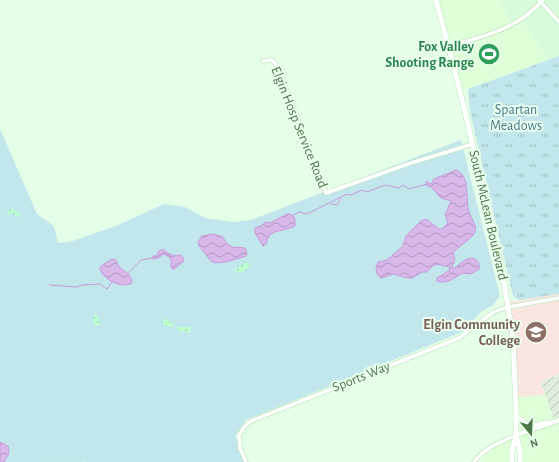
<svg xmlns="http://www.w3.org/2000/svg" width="559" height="462" font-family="'Alegreya Sans',sans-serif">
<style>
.residential{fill:#d8fbdb}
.commercial{fill:#deffd7}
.industrial{fill:url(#industrial-furrows)}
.education{fill:#fae5e0}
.green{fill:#c1e7ec}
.sand{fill:url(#sand-dots)}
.park{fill:url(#park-tufts)}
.water{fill:url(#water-waves);stroke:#c79cdb}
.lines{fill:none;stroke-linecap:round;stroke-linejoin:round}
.stream{stroke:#c79cdb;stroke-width:1}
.minor-casing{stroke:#c2e5c1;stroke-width:5}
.tertiary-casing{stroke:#c2e5c1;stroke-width:6}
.secondary-casing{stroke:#bfeabe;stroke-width:6}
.minor{stroke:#fff;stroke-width:3.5}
.tertiary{stroke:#fff;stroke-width:4.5}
.secondary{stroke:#fff;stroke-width:5}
.labels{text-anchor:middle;stroke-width:4;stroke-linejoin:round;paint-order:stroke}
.leisure-label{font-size:14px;font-weight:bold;fill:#27864d;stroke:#ebffee;text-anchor:end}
.park-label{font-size:14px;fill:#447a8b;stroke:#ebffee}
.street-label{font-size:14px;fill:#4d7848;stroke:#ebffee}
.education-label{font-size:14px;font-weight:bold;fill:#785e54;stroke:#ebffee;text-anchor:end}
</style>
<defs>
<pattern id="industrial-furrows" width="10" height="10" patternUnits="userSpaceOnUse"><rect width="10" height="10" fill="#dfeddf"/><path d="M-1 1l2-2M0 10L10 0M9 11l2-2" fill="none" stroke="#b7c5b7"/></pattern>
<pattern id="sand-dots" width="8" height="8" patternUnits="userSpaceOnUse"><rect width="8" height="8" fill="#bcffd1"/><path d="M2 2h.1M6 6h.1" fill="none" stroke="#9bd3ac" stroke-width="1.8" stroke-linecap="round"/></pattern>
<pattern id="park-tufts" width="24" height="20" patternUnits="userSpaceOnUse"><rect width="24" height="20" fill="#c1e7ec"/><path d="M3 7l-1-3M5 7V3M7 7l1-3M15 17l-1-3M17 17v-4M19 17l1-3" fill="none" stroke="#9fc0c1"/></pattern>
<pattern id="water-waves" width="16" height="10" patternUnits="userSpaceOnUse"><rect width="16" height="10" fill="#d8b7e9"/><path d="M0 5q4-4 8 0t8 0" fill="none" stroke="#b19abf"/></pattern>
</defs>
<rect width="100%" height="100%" fill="#e4fee7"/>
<path class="residential" d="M501,0h58v56l-11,4 -29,-45 -10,7z"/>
<path class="commercial" d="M437,0h64l8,21 10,-6 29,45 -87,31z
M545,395l9,25 -37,13v-36z
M559,421v41h-38l-4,-27z
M515,436l-4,26h-29v-8l10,-7z"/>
<path class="industrial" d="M559,374v45l-5,1 -13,-38z"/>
<path class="education" d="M559,293v81l-18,8 4,13 -28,2 -1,-35 -6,-60z"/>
<path class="green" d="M0,129l37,85 17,12 4,17 15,-2 45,-16 46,-21 21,3 20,11 28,4 18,-2 210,-80 39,156 -7,9 -12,7 -19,20 -216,88 -11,16 9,26h-158l-26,-5 -14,5h-46z"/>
<path class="sand" d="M13,209l6,4 1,2 -2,2h-2l-3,-4 -4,2 -2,-1 1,-4z
M248,261l2,4c-5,5 -8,10 -16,6v-1z
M95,314l3,3 2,7 -2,2c-5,-1 -6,-5 -5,-9z
M165,319h3l2,3 4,2 -1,3 -8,-1 -3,-4z
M176,327h14l1,5 -2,1 -5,-2 -5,1z"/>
<path class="park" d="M559,56v238l-41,6 -5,-4 -43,-184 -2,-23z
M60,457l26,5h-40z"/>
<path class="water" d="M456,170c15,6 9,29 13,42 2,6 8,13 6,20 -3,7 -18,15 -22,21l2,7 -3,6 1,3c8,-5 18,-18 26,-6v6l-8,5 -8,-1c-8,4 -16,12 -26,8v-3l13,-8 -1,-3c-12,-3 -13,-5 -22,5h-5l-10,6h-5l-13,-4 -13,4 -4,-4 -1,-6 2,-6 9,-2 16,-14 3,-10 15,-15 5,-2 13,10h3l6,-6 -3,-8 6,-14 -10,-3 -10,-11 -4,-1 -1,-5 5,3 3,-5z
M287,214h3l5,4v8c-6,4 -21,4 -25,9 -2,2 -3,6 -4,9l-3,2 -8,-13v-5l6,-2 5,-4 3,1 3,-1z
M214,234l9,3 3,6 6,4 13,1 2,5 -1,3 -20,6 -11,1 -4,-2 -12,-15 -1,-4 4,-6z
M163,249c3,3 6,5 9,6 7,2 10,-4 12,6l-11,9 -2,-3v-8l-3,-3 -5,-2 -3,3 -6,2 -2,-1 1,-2h4l2,-5z
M112,259l4,1c3,12 16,11 16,23 -11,6 -28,-3 -32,-14l1,-3z
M0,442l8,4c2,7 0,10 -4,16h-4z"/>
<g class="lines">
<path class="stream" d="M331,204l6,1 4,-7
M292,216l7,-4 8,2 40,-20 4,1 11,-5 5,2 18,-7 14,3 4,-3 6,4 18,-5
M127,274l14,-14 11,-2
M50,285l26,2 6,-2 18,-1 7,5 6,-8"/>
<g class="minor-casing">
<path id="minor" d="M539,0l20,22
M449,46c34,-9 70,-18 94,-46
M263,61l9,-1 6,7 48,126 85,-30 62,-19
M516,414c12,12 13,14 30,8l3,2
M246,462l-6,-14 -1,-13 6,-9 6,-5 208,-83 33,-25 7,-3 10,-3 50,-9
M474,462c10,-14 27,-20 42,-27"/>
</g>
<g class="tertiary-casing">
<path id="tertiary" d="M516,435l43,-15"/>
</g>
<g class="secondary-casing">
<path id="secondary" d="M436,0l23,87 43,182 11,70 3,70v26l4,15v12
M512,462v-12l4,-14"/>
</g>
<use href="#minor" class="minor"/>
<use href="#tertiary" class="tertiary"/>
<use href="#secondary" class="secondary"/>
</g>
<defs>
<g id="stadium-disc" transform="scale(1.15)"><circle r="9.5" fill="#2e9e5b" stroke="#ebffee"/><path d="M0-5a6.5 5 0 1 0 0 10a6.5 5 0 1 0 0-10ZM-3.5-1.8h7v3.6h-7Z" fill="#fff"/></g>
<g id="university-disc" transform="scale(1.15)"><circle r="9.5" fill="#8d6e63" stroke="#ebffee"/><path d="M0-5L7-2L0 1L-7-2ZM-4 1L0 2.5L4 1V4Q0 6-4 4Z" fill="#fff"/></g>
</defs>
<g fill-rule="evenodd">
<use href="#stadium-disc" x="489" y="54"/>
<use href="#university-disc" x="536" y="332"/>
</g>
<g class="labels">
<g class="leisure-label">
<text x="474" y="51">Fox Valley<tspan x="474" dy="16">Shooting Range</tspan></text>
</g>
<g class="park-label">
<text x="516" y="114">Spartan<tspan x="516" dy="16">Meadows</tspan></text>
</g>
<g class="street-label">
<text transform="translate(300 127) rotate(68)" y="5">Elgin Hosp Service Road</text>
<text transform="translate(489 215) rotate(77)" y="5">South McLean Boulevard</text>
<text transform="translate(361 376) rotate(-22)" y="5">Sports Way</text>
</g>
<g class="education-label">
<text x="520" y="329">Elgin Community<tspan x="520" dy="16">College</tspan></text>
</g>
</g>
<g transform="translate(531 434) rotate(161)" stroke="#ebffee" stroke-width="3" paint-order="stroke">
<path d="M0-3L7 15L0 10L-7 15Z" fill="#4d7848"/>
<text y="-6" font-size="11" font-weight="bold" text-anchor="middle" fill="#4d7848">N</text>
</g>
</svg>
